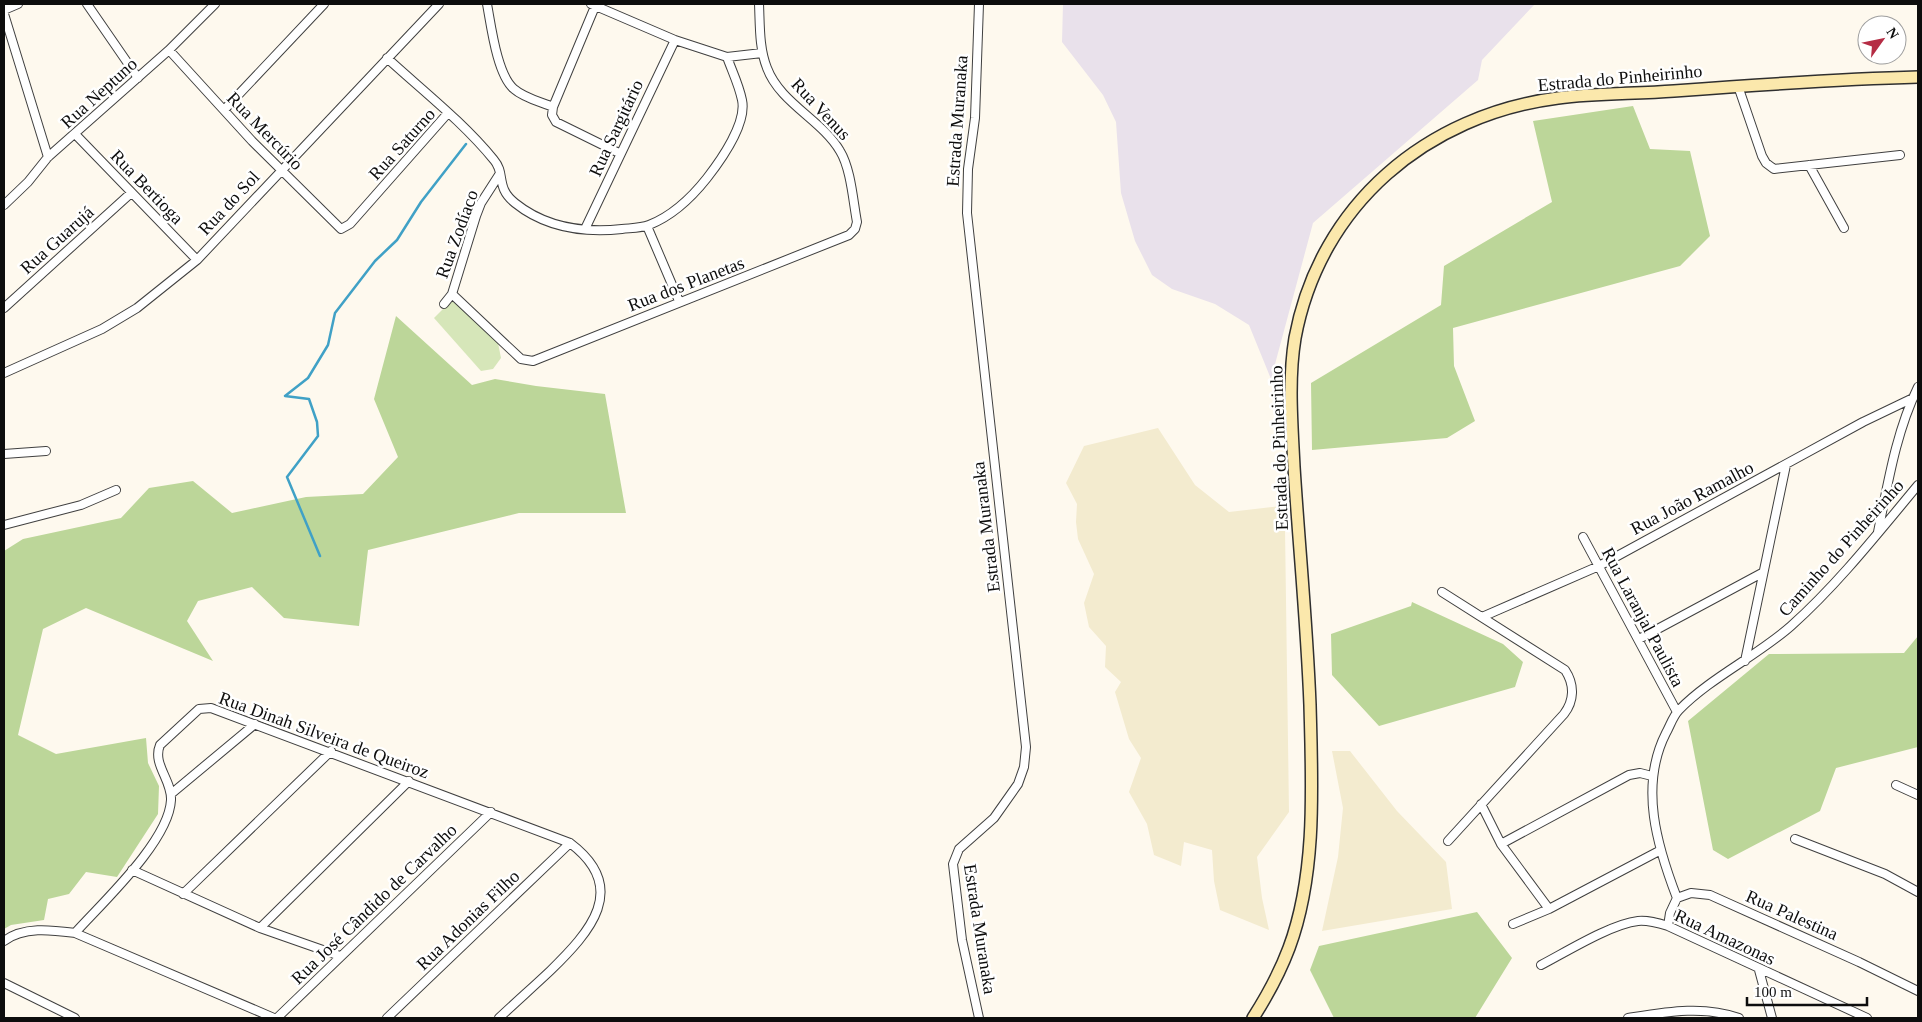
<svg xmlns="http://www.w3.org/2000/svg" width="1922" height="1022" font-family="'Times New Roman',serif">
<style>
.industrial{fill:#e9e1eb}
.farmland{fill:#f3ebcf}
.green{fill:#d6e6b9}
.forest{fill:#bcd699}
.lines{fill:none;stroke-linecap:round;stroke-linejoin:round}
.stream{stroke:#40a1c6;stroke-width:2.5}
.street-casing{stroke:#404040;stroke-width:10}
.secondary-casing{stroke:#2f2f2f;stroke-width:14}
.street{stroke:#fff;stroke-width:8}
.secondary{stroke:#fbe8ac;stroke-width:11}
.labels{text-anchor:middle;stroke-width:5;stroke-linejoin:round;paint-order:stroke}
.street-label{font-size:18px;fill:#0d0d0d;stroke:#fff}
</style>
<rect width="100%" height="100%" fill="#fef9ee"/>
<path class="industrial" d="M1063,4h472l-53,56 -4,20 -165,143 -42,156 -22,-54 -34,-21 -43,-15 -20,-14 -17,-34 -14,-48 -5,-71 -13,-27 -41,-53z"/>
<path class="farmland" d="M1158,428l37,57 34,27 52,-6 4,23 4,283 -32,45 5,41 7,32 -49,-20 -6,-29 -2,-31 -28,-8 -3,24 -27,-11 -7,-31 -18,-32 12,-34 -12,-19 -14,-47 6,-10 -16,-15 1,-21 -17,-19 -5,-24 10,-29 -16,-35 -2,-17 1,-18 -11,-21 18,-37z
M1332,751h18l47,60 49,51 6,47 -130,22 16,-74 5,-49z"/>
<path class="green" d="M453,299l45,44 3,15 -8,11 -12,2 -47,-53z"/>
<path class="forest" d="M1633,106l17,43 40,2 20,85 -30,30 -227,62 1,38 21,55 -28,17 -135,12 -1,-67 130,-78 3,-39 108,-64 -19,-81z
M396,316l76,69 23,-6 41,7 69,8 21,119h-107l-151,37 -9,76 -75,-8 -32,-31 -54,14 -11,20 26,40 -127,-53 -43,21 -25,106 38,19 90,-16 2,25 11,23 -1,28 -41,63 -31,-5 -17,22 -21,5 -4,21 -33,5 -7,4v-378l19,-12 98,-21 28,-30 44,-7 39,32 74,-16 57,-3 35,-37 -24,-58z
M1412,602l91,42 20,18 -8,25 -136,39 -47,-51 -1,-41 80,-28z
M1918,636v111l-82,21 -16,43 -92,48 -15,-9 -25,-129 81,-67 135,-1z
M1477,912l35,46 -37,60h-141l-24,-48 9,-24z"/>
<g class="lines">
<path class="stream" d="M320,556l-33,-79 31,-41 -1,-14 -8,-23 -24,-3 23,-18 20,-33 7,-32 40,-52 22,-21 24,-38 45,-58"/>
<g class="street-casing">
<path id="street" d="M87,4l51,74
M487,4c4,21 10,71 27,85 10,9 27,13 39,18
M591,4l84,36 52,17 35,-4
M596,4l-43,103 -1,8 4,7 63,31
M4,10l14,-6
M4,14l44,143
M169,50l83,91 89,88 9,-5 98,-111
M387,58c36,33 76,64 107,102 12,14 1,27 21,43 31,25 69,30 107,26 9,-1 19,-1 27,-4 23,-9 43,-28 58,-47 14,-18 40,-55 35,-78 -3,-15 -10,-29 -15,-43
M1738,86l24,70 4,7 8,6 126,-14
M224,110l100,-106
M75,134l122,126
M1809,165l35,63
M4,205l24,-23 20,-25 121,-107 46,-46
M647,226l32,75
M585,229l90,-189
M452,294l69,65 12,2 316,-126 6,-6 2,-7c-4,-21 -6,-53 -17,-71 -18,-31 -60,-48 -73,-83 -8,-20 -7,-43 -8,-64
M444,304l8,-10 24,-78 5,-13 18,-28
M4,308l127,-115
M4,373l98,-44 35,-21 60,-48 242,-256
M4,454l42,-3
M4,525l77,-20 35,-15
M1878,532c10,-49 18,-100 40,-145
M1583,537l94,175
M1442,592l123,78c10,15 9,31 -1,44l-116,127
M1482,617l117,-51 264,-144 50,-24
M1639,639l123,-66
M1745,661l41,-196
M1896,785l22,10
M171,794l84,-70
M1481,804l20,40 48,65
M1795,839l90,35 33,18
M1501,844l128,-69 11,-2 12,3
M132,870l128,58 80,28
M183,894l148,-143
M1677,898c-20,-52 -38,-112 -11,-165 4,-7 7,-17 13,-23 31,-32 78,-54 112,-84 47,-42 87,-93 127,-141
M1513,924l36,-15 112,-59
M1668,926l2,-13 7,-15 14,-5 19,2 149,67 59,29
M260,928l149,-147
M75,933c28,-31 94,-92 96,-133 1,-20 -19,-36 -11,-55l39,-36 12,-1 359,135c60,45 20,89 -20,128 -17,16 -34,31 -51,47
M4,941c20,-15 48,-11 71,-8l199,85
M1541,965c25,-13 70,-41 97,-44 10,-1 20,2 30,5l199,92
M1759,970l13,48
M4,983l71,35
M277,1018l214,-206
M387,1018l183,-175
M979,1018l-17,-78 -9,-76 6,-15 35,-31 24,-34 6,-17 2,-20 -59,-534 1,-44 7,-51 4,-114
M1628,1018c38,-6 75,-13 111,0"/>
</g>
<g class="secondary-casing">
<path id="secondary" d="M1253,1018c14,-22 27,-46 36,-70 28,-75 23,-165 21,-243 -3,-79 -11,-159 -16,-238 -2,-42 -6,-87 1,-129 25,-134 132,-223 263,-240 38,-5 77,-4 116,-7 81,-6 163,-12 244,-14"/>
</g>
<use href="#street" class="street"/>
<use href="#secondary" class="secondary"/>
</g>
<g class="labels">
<g class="street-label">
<text transform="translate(1620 78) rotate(-5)" y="6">Estrada do Pinheirinho</text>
<text transform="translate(99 93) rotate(-42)" y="6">Rua Neptuno</text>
<text transform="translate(821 109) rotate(47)" y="6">Rua Venus</text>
<text transform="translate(957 121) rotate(-86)" y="6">Estrada Muranaka</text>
<text transform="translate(616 128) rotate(-65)" y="6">Rua Sargitário</text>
<text transform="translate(265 131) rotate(46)" y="6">Rua Mercúrio</text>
<text transform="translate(402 144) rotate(-48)" y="6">Rua Saturno</text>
<text transform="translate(147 187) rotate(46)" y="6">Rua Bertioga</text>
<text transform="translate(229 203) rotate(-47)" y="6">Rua do Sol</text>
<text transform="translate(457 234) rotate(-70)" y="6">Rua Zodíaco</text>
<text transform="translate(57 240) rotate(-42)" y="6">Rua Guarujá</text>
<text transform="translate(686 284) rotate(-21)" y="6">Rua dos Planetas</text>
<text transform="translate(1279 448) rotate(-92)" y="6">Estrada do Pinheirinho</text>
<text transform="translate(1692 498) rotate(-28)" y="6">Rua João Ramalho</text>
<text transform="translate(986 527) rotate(-97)" y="6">Estrada Muranaka</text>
<text transform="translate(1841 548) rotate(-48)" y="6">Caminho do Pinheirinho</text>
<text transform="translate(1643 617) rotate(62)" y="6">Rua Laranjal Paulista</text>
<text transform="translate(324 735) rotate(20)" y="6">Rua Dinah Silveira de Queiroz</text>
<text transform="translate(374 904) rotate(-44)" y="6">Rua José Cândido de Carvalho</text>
<text transform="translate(1792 915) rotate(24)" y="6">Rua Palestina</text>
<text transform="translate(468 920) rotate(-44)" y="6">Rua Adonias Filho</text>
<text transform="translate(980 929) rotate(81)" y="6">Estrada Muranaka</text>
<text transform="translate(1725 937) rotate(25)" y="6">Rua Amazonas</text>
</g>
</g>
<rect width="1922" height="1022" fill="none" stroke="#0d0d0d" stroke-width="10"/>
<g transform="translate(1882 40) rotate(57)"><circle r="24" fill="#ffffff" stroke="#9e9e9e"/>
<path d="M0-4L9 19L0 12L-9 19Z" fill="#b52c44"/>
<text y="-8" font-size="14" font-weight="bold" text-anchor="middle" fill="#0d0d0d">N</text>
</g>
<path d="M1747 997v8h120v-8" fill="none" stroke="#0d0d0d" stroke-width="2.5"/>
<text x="1754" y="997" font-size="15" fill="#0d0d0d" stroke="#ffffff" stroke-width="4" paint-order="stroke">100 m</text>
</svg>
